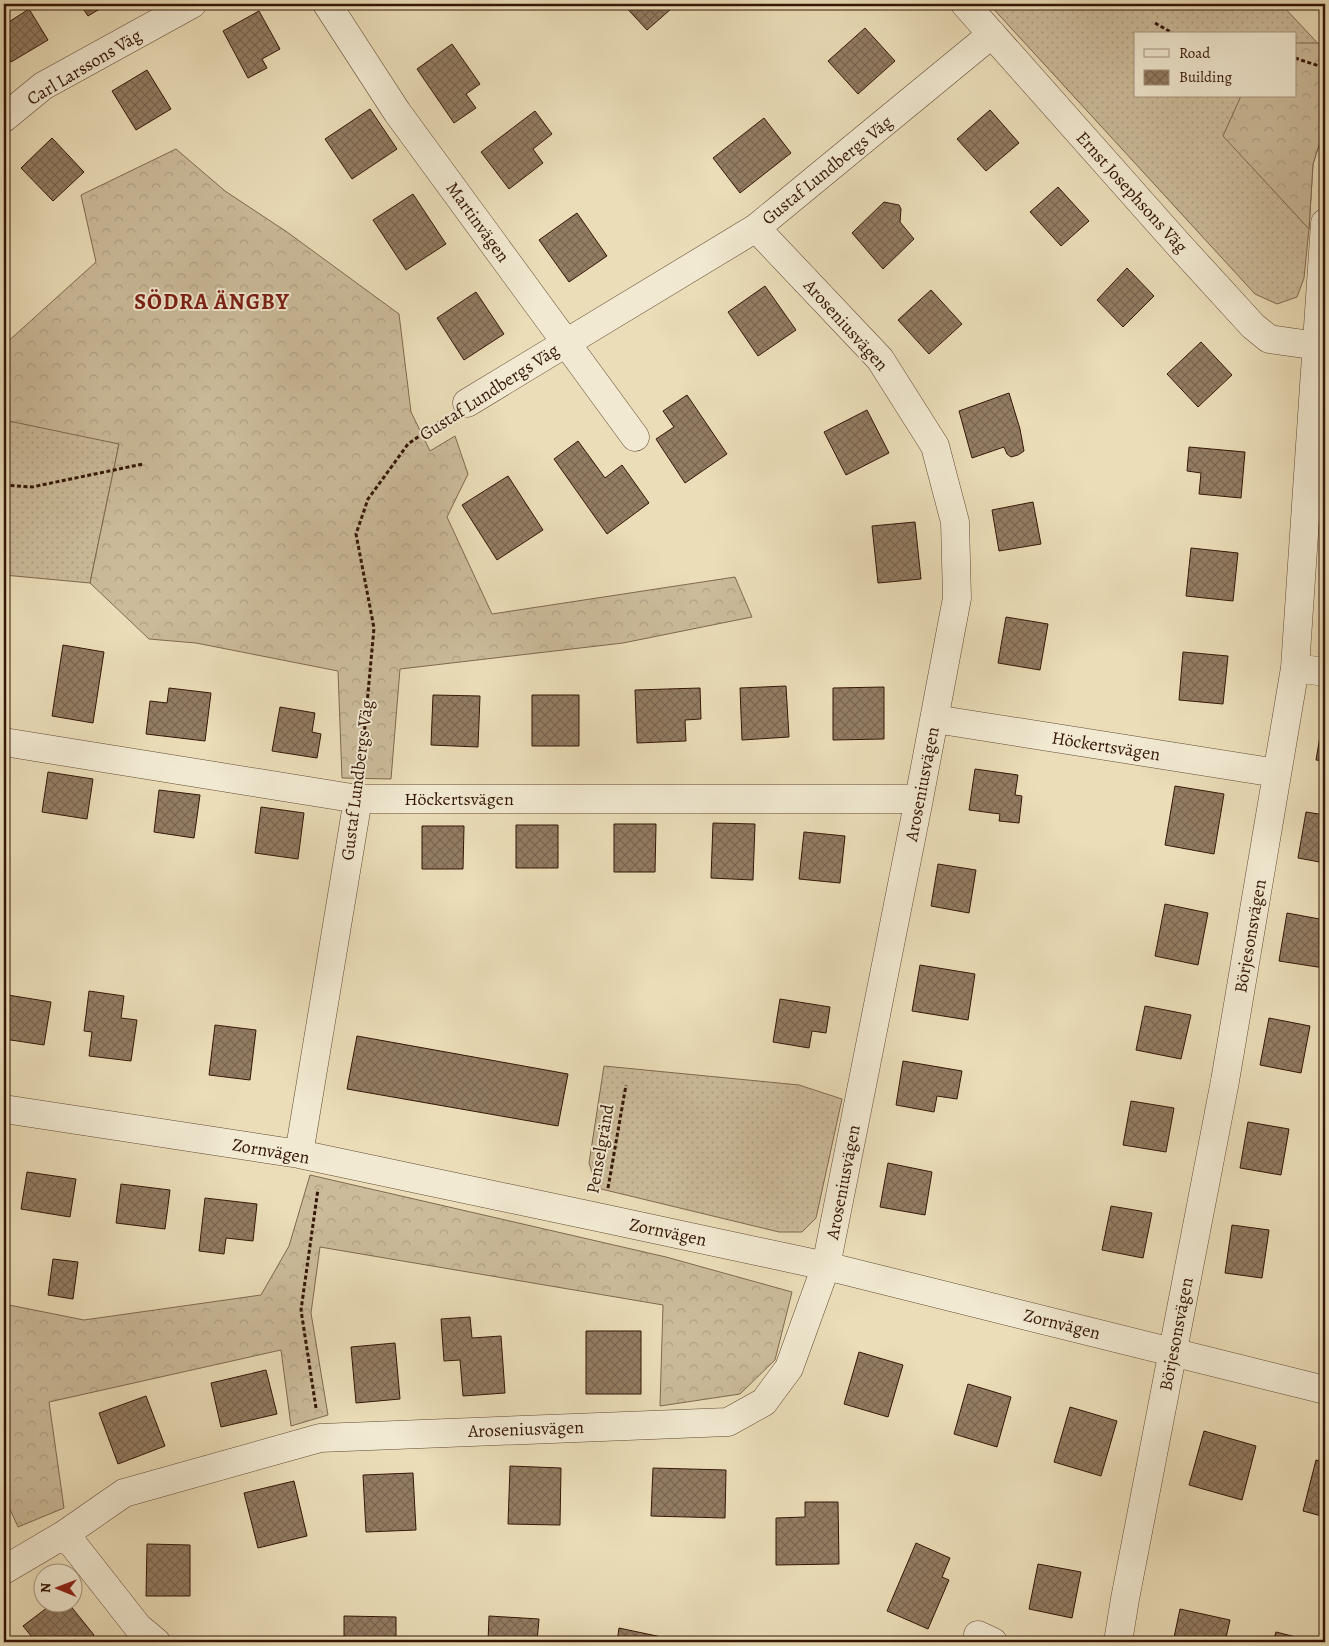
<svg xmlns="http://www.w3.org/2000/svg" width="1329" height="1646" font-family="Alegreya,serif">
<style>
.grass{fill:url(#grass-dots);stroke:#806850;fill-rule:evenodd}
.forest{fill:url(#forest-crowns);stroke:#806850}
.building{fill:url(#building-cross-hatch);stroke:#351607}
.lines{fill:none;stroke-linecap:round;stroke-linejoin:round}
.street-casing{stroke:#624833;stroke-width:29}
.path{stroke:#351607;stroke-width:3;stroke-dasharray:4 2.5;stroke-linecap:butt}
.street{stroke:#f1e9d1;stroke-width:28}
.labels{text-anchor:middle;stroke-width:4;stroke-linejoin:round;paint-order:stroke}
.street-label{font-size:18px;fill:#351607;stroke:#f1e9d1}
.district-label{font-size:22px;font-weight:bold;letter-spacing:1px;fill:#7a1f14;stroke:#f1e9d1}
</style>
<defs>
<pattern id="grass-dots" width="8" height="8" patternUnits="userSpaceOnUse" patternTransform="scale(1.25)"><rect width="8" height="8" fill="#cbbb9a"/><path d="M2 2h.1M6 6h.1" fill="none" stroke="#afa083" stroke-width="1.8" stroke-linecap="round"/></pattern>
<pattern id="forest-crowns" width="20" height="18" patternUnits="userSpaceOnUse" patternTransform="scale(1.25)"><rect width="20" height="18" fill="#cbbb9a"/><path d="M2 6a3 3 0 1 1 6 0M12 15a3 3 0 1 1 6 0" fill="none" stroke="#afa083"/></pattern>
<pattern id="building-cross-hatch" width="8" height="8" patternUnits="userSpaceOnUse" patternTransform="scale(1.25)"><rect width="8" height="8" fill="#937d63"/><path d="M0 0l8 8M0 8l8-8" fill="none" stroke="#796550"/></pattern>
</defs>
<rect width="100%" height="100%" fill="#eaddb8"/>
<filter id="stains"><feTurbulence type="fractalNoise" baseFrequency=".004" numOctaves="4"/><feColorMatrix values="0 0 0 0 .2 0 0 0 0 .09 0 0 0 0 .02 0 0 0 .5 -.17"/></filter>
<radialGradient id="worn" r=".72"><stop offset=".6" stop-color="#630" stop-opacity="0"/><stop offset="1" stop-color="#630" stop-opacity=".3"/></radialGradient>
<path class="grass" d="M989,4h292l44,47v75l-12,38 -4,65 -5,49 -7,19 -20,7 -22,-10zM1135,34h160v62h-160z
M4,352l115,92 -29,139 -86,-8z
M604,1066l195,19 43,14 -26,119 -14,14h-23l-182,-44 -8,-25z"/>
<path class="forest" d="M1295,43h23l7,8v75l-12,38 -4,65 -86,-93 18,-40h54z
M176,149l49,42 62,41 112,82 12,98 19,39 25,-15 13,38 -21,43 45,97 243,-37 17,40 -129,26 -223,26 -9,110 -49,-1 -4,-107 -142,-28 -47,-4 -59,-56 29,-139 -115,-24v-75l92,-83 -15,-67z
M310,1175l356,82 126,35 -17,68 -35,34 -80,12 3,-101 -343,-58 -9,66 17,102 -37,11 -10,-76 -232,52 15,106 -46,19 -14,-31v-192l80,16 177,-25 28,-49z"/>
<path class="building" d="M80,4h28l-20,12z
M623,4h44l4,5 -24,21z
M29,9l19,31 -37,22 -7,-11v-26z
M259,11l21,38 -18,10 5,9 -19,10 -25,-47z
M865,28l30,33 -37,33 -30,-33z
M452,44l28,40 -14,10 10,14 -22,15 -37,-54z
M147,70l24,39 -35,21 -24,-39z
M370,109l27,40 -45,30 -27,-40z
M990,110l29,33 -33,28 -29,-32z
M535,111l17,23 -19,15 10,14 -34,26 -28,-37z
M764,118l27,35 -51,40 -27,-35z
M52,138l32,34 -31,29 -32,-33z
M1058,187l31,34 -28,25 -31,-34z
M413,194l33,50 -40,26 -33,-50z
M884,202l15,3 2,4 -1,13 14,17 -31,30 -31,-36z
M577,213l30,43 -38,26 -30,-42z
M1127,268l27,28 -31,31 -26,-27z
M765,286l31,44 -38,26 -30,-44z
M931,290l31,34 -33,30 -31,-34z
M476,292l28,42 -40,26 -27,-42z
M1201,342l31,33 -34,32 -31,-33z
M1009,393l11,36 4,22 -6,4 -7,2 -4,-3 -3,-7 -32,11 -13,-47z
M687,395l40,59 -42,29 -29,-44 18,-12 -11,-16z
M867,410l22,43 -43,22 -22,-43z
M578,441l27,37 17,-13 27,38 -42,31 -53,-75z
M1189,447l56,5 -4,46 -42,-4 2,-21 -14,-2z
M508,476l35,54 -46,30 -35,-55z
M1033,502l8,42 -42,7 -7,-41z
M915,522l6,57 -43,4 -6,-57z
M1191,548l47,5 -5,48 -47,-5z
M1006,617l42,7 -8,46 -42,-7z
M63,645l41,7 -11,71 -41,-7z
M1183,652l45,4 -5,48 -44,-4z
M786,686l3,51 -47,3 -2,-52z
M884,687v52l-51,1v-52z
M169,688l42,5 -6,48 -59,-7 4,-33 17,2z
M700,688l1,31 -16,1 1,21 -49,2 -2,-53z
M433,695l47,1 -2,51 -47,-2z
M532,695h47v51h-47z
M280,707l35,6 -3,19 9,2 -4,24 -45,-7z
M1325,707v54l-9,-1z
M975,769l43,6 -3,20 7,1 -3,27 -20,-2 1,-7 -31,-4z
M48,772l45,7 -6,40 -45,-7z
M1175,786l49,8 -10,60 -49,-9z
M159,790l41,5 -6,43 -40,-6z
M261,807l43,6 -6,46 -43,-6z
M1306,812l19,3v48l-27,-5z
M713,823l42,1 -2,56 -42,-2z
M614,824h42l-1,48h-41z
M516,825h42v43h-42z
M422,826h42l-1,43h-41z
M804,832l41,4 -5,47 -41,-4z
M938,864l38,6 -7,43 -38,-7z
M1165,904l43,9 -10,52 -43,-9z
M1287,913l38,7v38l-1,10 -45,-7z
M920,965l55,9 -7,46 -56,-9z
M89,991l35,5 -3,22 16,2 -6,41 -42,-5 3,-24 -8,-1z
M8,995l43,7 -7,43 -40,-6v-18z
M780,999l50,8 -4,26 -14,-2 -3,17 -36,-6z
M1145,1006l46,9 -10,44 -45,-9z
M1269,1018l41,8 -9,47 -41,-8z
M215,1025l41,5 -6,50 -41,-5z
M357,1036l211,38 -10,52 -211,-37z
M903,1061l59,10 -5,28 -20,-3 -3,16 -38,-7z
M1131,1101l43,7 -8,44 -43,-7z
M1248,1122l41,7 -8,46 -41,-7z
M888,1163l44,9 -7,43 -45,-8z
M27,1172l49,7 -6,38 -49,-8z
M121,1184l49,6 -5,39 -49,-6z
M205,1198l52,6 -4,37 -27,-3 -2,16 -25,-3z
M1111,1206l41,7 -9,45 -41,-8z
M1232,1225l37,5 -7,48 -37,-5z
M53,1259l25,3 -5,37 -25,-4z
M470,1317l2,21 29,-2 4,57 -42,3 -3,-36 -16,1 -3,-42z
M586,1331h55v63h-55z
M395,1343l5,56 -44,4 -5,-56z
M859,1352l44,13 -15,52 -44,-13z
M266,1370l11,44 -56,13 -10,-44z
M968,1384l43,13 -14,50 -43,-13z
M146,1396l19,50 -47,18 -19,-51z
M1070,1407l47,14 -16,55 -47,-14z
M1204,1431l52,15 -14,54 -53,-15z
M1316,1460l9,3v54l-22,-6z
M510,1466l51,2 -1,57 -52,-1z
M653,1468l73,2 -1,48 -74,-2z
M413,1473l3,57 -50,2 -3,-57z
M294,1481l13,55 -49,12 -14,-55z
M805,1502h33l1,62 -63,1v-47l29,-1z
M916,1543l34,15 -8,19 7,3 -21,49 -41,-18z
M147,1544l43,1v51h-44z
M1038,1564l43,8 -9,46 -43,-9z
M52,1604h17l25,31 -9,7h-49l-13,-16z
M1180,1609l50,11 -5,22h-52z
M344,1616l52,1v25h-52z
M489,1616l50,3 -2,23h-49z
M619,1628l52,11v3h-54z
M1276,1632l40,10h-43z"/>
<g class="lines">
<g class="street-casing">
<path id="street" d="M327,4l70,108 238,325
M965,4l213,240 75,82 16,13 49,7
M4,118l39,-32 149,-82
M467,403l289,-175 236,-194
M1295,668l30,4
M935,719l342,54
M4,742l354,57h561
M4,1109l295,45 303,64 224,48 499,124
M299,1154l59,-355
M65,1534l73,93 18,15
M4,1570l61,-36 59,-41 196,-55 408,-16 36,-20 25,-34 37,-102 93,-467 38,-201 -2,-76 -20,-76 -55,-87 -124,-131
M978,1635l15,7
M1118,1642l7,-43 100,-518 70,-413 30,-445"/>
</g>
<path class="path" d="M1155,23l19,11
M1295,58l30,10
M4,485l28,2 111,-23
M361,769l13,-141 -18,-94 12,-35 40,-55 34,-24
M608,1188l18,-103
M316,1408l-15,-98 17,-121"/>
<use href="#street" class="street"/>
</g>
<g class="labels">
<g class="street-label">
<text transform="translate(84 67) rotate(-31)" y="6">Carl Larssons Väg</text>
<text transform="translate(827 170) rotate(-39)" y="6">Gustaf Lundbergs Väg</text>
<text transform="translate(1132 192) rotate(48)" y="6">Ernst Josephsons Väg</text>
<text transform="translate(478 222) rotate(54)" y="6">Martinvägen</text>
<text transform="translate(846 325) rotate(48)" y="6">Aroseniusvägen</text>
<text transform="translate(489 392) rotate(-33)" y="6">Gustaf Lundbergs Väg</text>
<text transform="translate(1106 746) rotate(9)" y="6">Höckertsvägen</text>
<text transform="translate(357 780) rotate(-83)" y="6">Gustaf Lundbergs Väg</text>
<text transform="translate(922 784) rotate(-79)" y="6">Aroseniusvägen</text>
<text x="459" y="805">Höckertsvägen</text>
<text transform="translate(1250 936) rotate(-80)" y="6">Börjesonsvägen</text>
<text transform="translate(600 1149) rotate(-80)" y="6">Penselgränd</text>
<text transform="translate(271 1151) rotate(10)" y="6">Zornvägen</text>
<text transform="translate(843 1182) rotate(-79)" y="6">Aroseniusvägen</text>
<text transform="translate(668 1232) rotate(12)" y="6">Zornvägen</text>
<text transform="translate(1062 1324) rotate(14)" y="6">Zornvägen</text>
<text transform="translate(1176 1334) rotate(-79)" y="6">Börjesonsvägen</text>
<text transform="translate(526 1429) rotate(-2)" y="6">Aroseniusvägen</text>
</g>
<g class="district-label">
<text x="212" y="309">SÖDRA ÄNGBY</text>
</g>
</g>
<rect width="1329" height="1646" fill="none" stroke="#eaddb8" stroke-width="20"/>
<rect x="5" y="5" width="1319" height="1636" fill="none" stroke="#351607" stroke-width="2.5"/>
<rect x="10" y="10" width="1309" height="1626" fill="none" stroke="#351607"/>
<rect x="1134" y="32" width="162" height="65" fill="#f1e9d1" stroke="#a69580"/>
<rect x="1144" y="49" width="25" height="8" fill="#f1e9d1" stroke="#a69580"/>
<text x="1179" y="58" font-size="15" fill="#351607">Road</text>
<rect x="1144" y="70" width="25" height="15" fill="url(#building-cross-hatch)" stroke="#a69580"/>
<text x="1179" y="82" font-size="15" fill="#351607">Building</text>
<g transform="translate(58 1588) rotate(271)"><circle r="24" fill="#f1e9d1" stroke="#a69580"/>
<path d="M0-4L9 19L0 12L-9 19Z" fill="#8f2418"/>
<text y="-8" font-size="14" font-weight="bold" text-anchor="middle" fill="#351607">N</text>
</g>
<rect width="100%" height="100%" filter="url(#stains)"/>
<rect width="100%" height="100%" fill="url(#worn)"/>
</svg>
